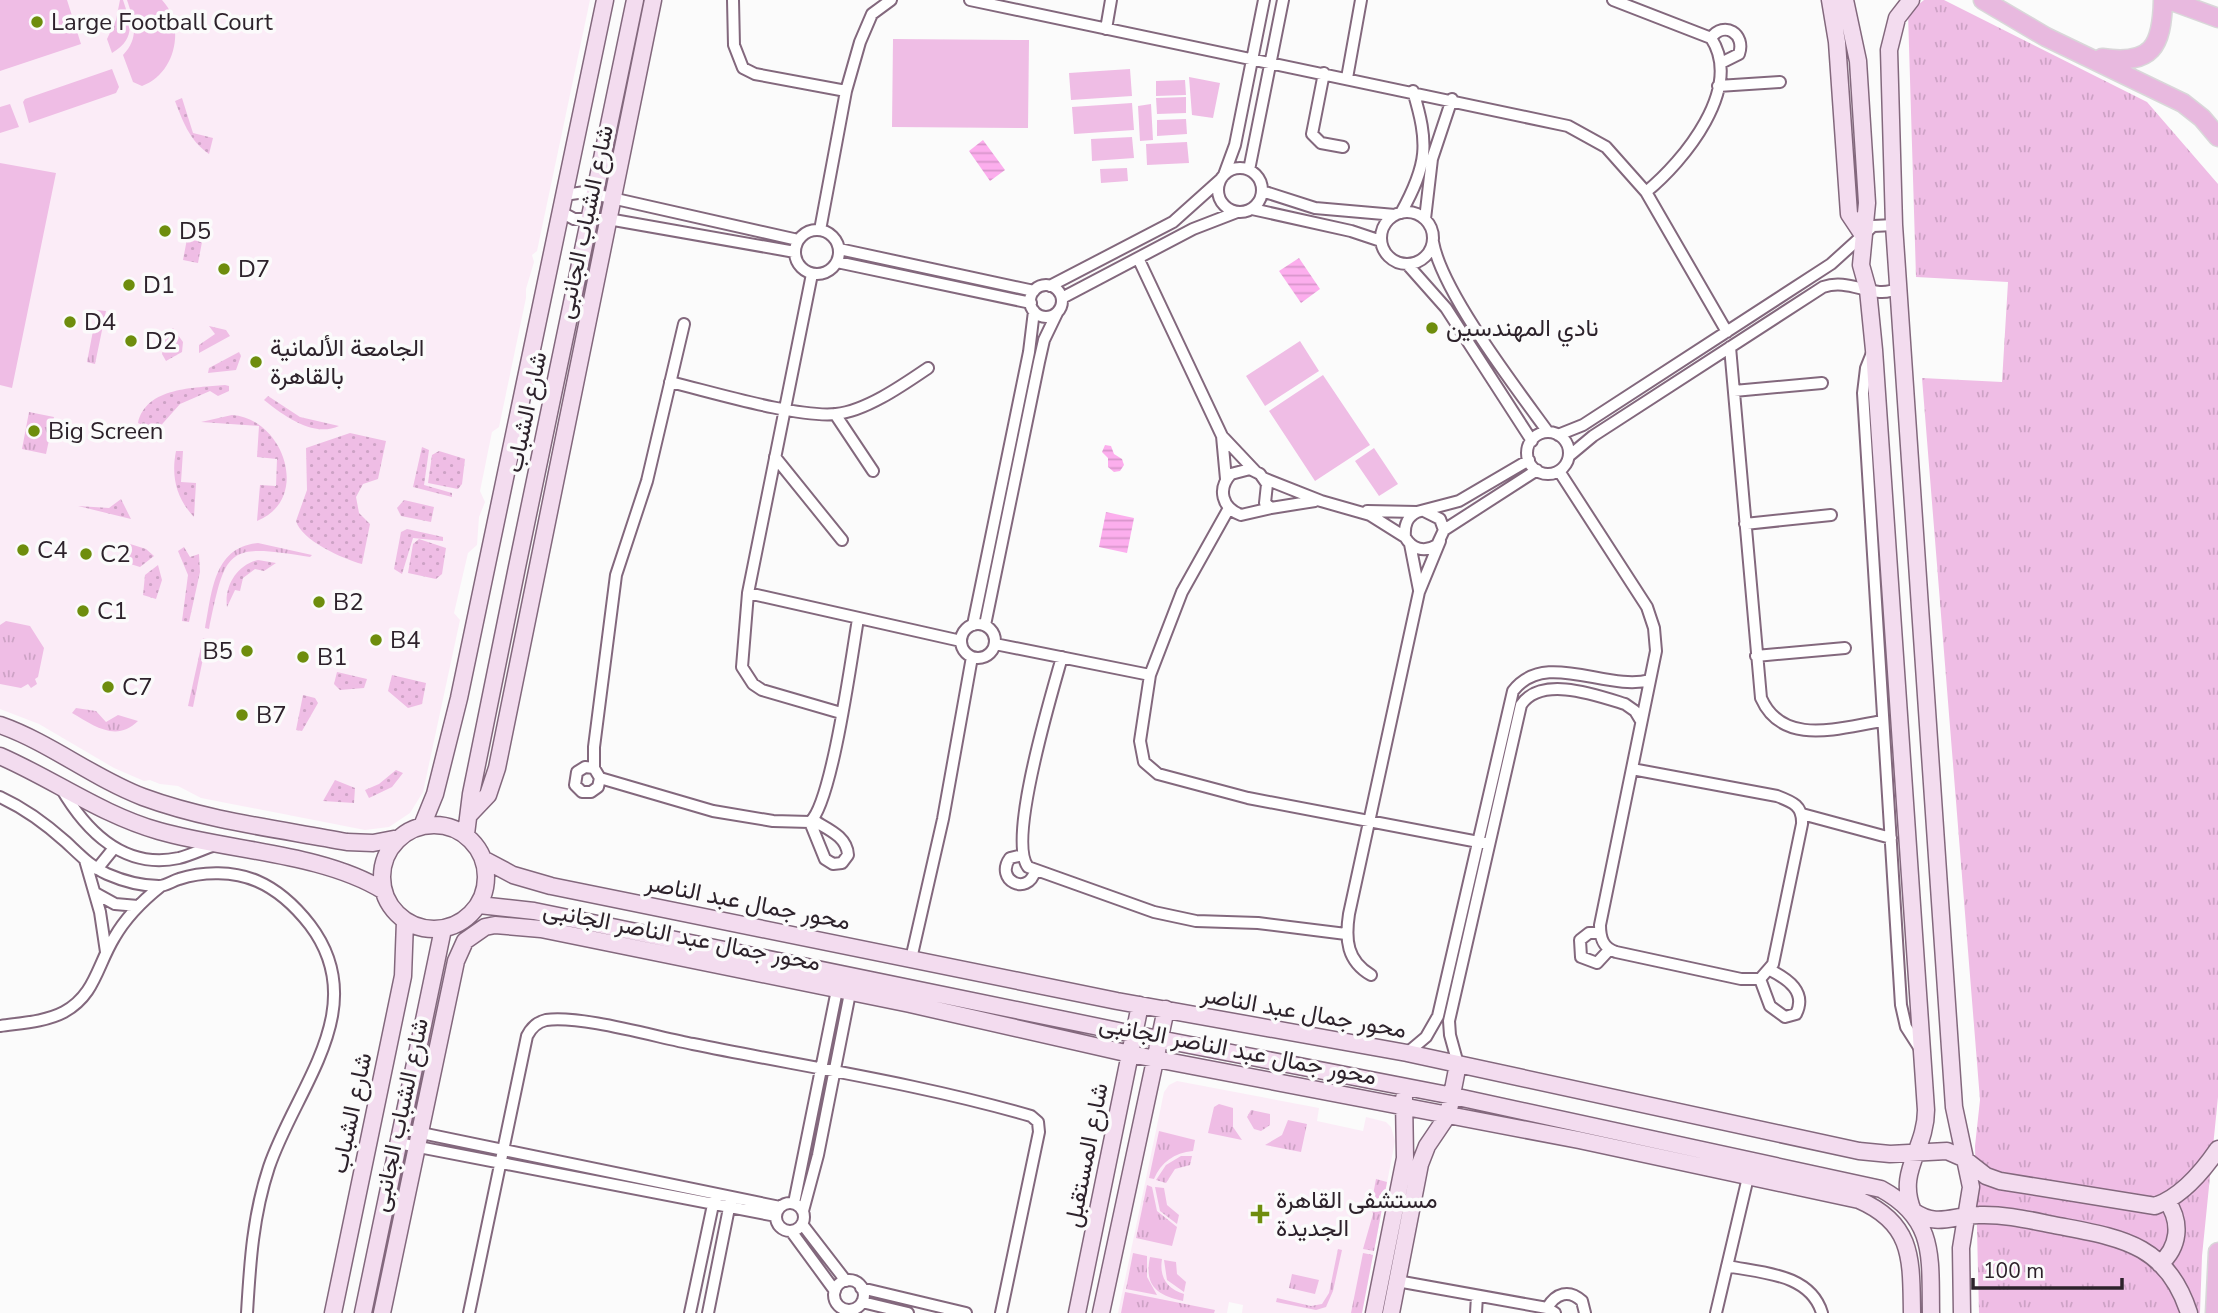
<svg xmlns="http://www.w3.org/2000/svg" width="2218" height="1313" font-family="'Nunito Sans',Vazirmatn,sans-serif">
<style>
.built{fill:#fbecf7}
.grass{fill:url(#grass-tufts)}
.park{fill:#efbde5}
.garden{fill:url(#garden-dots)}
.water{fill:url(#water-rules)}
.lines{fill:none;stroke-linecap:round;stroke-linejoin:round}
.street-casing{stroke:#83687d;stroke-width:14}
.secondary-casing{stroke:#83687d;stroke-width:19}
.primary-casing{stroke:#d9d7d9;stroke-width:21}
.street{stroke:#fff;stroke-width:10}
.secondary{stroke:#f3dcef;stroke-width:16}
.primary{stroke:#e8b9df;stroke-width:18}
.poi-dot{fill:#6e8d0d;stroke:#fbfbfb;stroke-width:2.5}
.labels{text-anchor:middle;stroke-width:7;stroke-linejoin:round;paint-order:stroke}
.poi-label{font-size:24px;fill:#2d222b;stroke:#fbfbfb;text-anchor:start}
.street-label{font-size:24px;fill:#2d222b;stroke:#fbfbfb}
</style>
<defs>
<pattern id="grass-tufts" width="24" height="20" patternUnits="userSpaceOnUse" patternTransform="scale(1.75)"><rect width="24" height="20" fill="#efbde5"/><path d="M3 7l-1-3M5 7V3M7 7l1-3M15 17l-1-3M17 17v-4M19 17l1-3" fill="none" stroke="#cda2c5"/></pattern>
<pattern id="garden-dots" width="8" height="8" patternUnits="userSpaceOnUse" patternTransform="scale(1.75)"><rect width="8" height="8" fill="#efbde5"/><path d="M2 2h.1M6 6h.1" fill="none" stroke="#cda2c5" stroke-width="1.8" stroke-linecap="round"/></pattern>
<pattern id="water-rules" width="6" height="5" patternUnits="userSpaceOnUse" patternTransform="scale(1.75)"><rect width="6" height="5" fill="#fcaeed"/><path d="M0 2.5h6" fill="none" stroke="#d895cb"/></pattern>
</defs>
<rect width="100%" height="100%" fill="#fbfbfb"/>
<path class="built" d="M0,0h590l-53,251 -5,4 2,7 -8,27v9l-27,129 -7,5 -12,59 5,11 -6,15 -2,28 -9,8 -14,60 6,7 -37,172 -13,21 -21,14 -24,3 -164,-32 -23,-12 -18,-2 -10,-4 -6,1 -30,-13 -75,-44 -39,-15z
M1177,1081l142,27 -2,13 46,10 3,-14 20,5 5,5 4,14 -33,172h-120l1,-8 -14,-3 -2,11h-109l46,-221 5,-7z"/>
<path class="grass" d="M120,0h3c8,24 13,38 -11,53l-5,-14 9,-19z
M1924,0h20l203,102 71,82v913l-16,159 -2,57h-221l-4,-167 5,-46 -58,-722 80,4 6,-100 -92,-5 -8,-264z
M97,310l9,1 -11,53 -8,-2z
M209,326l17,4 4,6 -31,17v-8l16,-11z
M173,328l10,14 -1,10 -16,9 -4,-7 4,-18z
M29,412l25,5 -8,37 -24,-5z
M258,543l54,12 -2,2c-84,-14 -84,-9 -101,72l-4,-1c7,-35 8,-81 53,-85z
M6,621l24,5 14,22 -6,29 -3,2 2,5 -6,4 -3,-4 -7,4 -21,-4v-59z
M203,638l4,1 -14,68 -5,-1z
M76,708l20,3 10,11 12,-7 20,6c-22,22 -45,4 -66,-8z
M1219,1104l14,4v19l9,13 -34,-7 6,-26z
M1251,1110l19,4v11l-9,6 -7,-2 -7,-12z
M1288,1120l19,4 -6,28 -36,-7 17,-10z
M1159,1131l36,9 -2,11c-19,2 -32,11 -39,28l-5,-1z
M1181,1156h11l-2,9 -15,4 -9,14 -10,-3 10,-15z
M1376,1179l11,3 -13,69 -11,-2 10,-35 -2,-8z
M1147,1185l5,2 5,24 20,16 -5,19 -36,-8z
M1155,1187l9,1 3,17 12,10 -2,9 -17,-13z
M1338,1249l4,1 -9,41 -7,16 -10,3 -40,-8 1,-4 34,8 11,-2 7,-11z
M1133,1253l14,3v21l10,18 -31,-6z
M1363,1253l10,2 -11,58h-11z
M1150,1257l12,2c-3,18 5,30 22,35l-1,7c-26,-6 -39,-15 -33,-44z
M1164,1260l12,2 1,12 9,8 -2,10 -17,-12z
M1292,1274l27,6 -4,14 -26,-6z
M1125,1292l90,18 -1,3h-93z"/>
<path class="park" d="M0,0h67l14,44 -81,27z
M127,0h35c24,25 14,74 -20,86l-9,-4 -10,-27c17,-18 11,-34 4,-55z
M893,39l136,1 -1,88 -136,-1z
M112,69l7,18 -3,6 -87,30 -6,-21 2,-3z
M1130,69l2,27 -61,4 -2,-27z
M1189,77l31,6 -7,35 -21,-3z
M1185,80l1,15 -30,1v-15z
M1186,97v16l-29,1 -1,-16z
M1132,103l2,27 -60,4 -2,-27z
M10,104l9,23 -19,6v-26z
M1151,104l2,36 -13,1 -2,-35z
M1186,119l1,15 -30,2v-16z
M1132,137l2,21 -42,3 -1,-22z
M1187,142l2,21 -42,2 -1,-21z
M0,163l56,10 -44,215 -12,-3z
M1127,168l1,13 -27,2 -1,-14z
M1300,341l19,30 -54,35 -19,-30z
M1323,375l47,70 -55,36 -46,-70z
M1374,448l24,36 -19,12 -24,-35z"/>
<path class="garden" d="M182,98l11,35 20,5 -4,16c-19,-13 -26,-32 -34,-53z
M187,239l15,3 -4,21 -15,-3z
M239,352l2,4 -5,14 -28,3 1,-5z
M225,385l4,1v5l-11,5 -8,-5 -30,13 -24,27 -18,-8c8,-36 56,-35 87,-38z
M268,396l32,21 39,9c-26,12 -56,-11 -75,-26z
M232,415c51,3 80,84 25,106l3,-36 16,1 1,-27 -20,-2 2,-31 -58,-4z
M350,433l36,8 -8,38 -15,5 -7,13 3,16 11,11 -8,40c-19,-5 -61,-24 -66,-43l11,-31 -1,-42z
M422,447l7,3 -5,35 28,8v4l-39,-10z
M176,451h7l-2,31 15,1 -2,34c-18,-19 -23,-41 -18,-66z
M439,451l26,8 -3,25 -4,5 -30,-6 4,-28z
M121,499l10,20 -53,-13 31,2z
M404,500l30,7 -3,15 -30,-6 -4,-8z
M407,529l36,8v4l-30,-3 -11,36 -8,-5 7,-37z
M419,539l27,9 -4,26 -6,5 -28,-6 5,-29z
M127,543l19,6 8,7 -14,11 -16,-5z
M184,547l6,10 9,-3 1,18 -11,50 -7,-1 6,-46 -10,-24z
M258,560l18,3 -12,8 -9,-2 -12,9 -3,13 -5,-1 -8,17c-3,-21 10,-42 31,-47z
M158,565l4,15 -6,19 -13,-4 2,-20z
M337,672l30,7 -3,9 -24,2 -6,-6z
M392,675l34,8 -4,21 -14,4 -20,-17z
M303,695l12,3 3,5 -16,28 -6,-1z
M396,770l7,3 -11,14 -23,11 -4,-8 14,-6z
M335,780l20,8 -1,15 -31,-2z"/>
<path class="water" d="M983,140l22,30 -15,11 -21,-30z
M1299,258l21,31 -19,14 -22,-32z
M1105,445l6,1 3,8 8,5 2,6 -4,6 -6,1 -6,-5v-9l-6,-6z
M1106,512l28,6 -7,35 -28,-6z"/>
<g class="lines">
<g class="street-casing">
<path id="street" d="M733,0l1,45 9,23 12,6 91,17
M970,0l598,126 38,21 40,45 81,140
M1613,0l98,38c33,50 -27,123 -65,154
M1106,29l5,-29
M1711,38c13,-18 35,-4 28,16l-18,9
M1324,73l-12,61 9,9 22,4
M1347,78l14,-78
M1718,86l62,-4
M1218 190a22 22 0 1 1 44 0a22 22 0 1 1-44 0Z
M1249,170l34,-170
M1224,175l11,-30 29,-145
M1262,191l53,17 80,7
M564,195l21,-3 213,48
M1252,209l99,22 30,10
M561,212l13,7h34l187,33
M1381 238a26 26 0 1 1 52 0a26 26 0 1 1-52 0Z
M1401,213c27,-49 28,-69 12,-122
M1425,219l7,-60 20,-60
M795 252a22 22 0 1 1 44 0a22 22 0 1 1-44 0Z
M820,230l26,-139 14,-49 12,-28 19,-14
M1433,242c9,50 83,146 115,190
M839,249l195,42
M1138,258l84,178 34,36
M837,262l194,41
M1407,264l39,44 86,133
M812,274l-64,319 -6,74 11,17 9,6 79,23
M1030 301a16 16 0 1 1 32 0a16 16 0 1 1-32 0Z
M1050,286l123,-64 48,-43
M1062,298l131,-69 44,-17
M684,324l-37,157 -31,94 -22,172v21l6,10 113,33 60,10 37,1c22,-19 42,-168 48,-203
M1730,347l31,351c22,50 80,29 122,23
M1872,353l-6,15 -3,25 38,612 5,22 16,25
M670,382c42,10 127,36 166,32 30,-3 67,-29 92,-46
M1734,391l88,-8
M835,414l38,57
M1527 453a21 21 0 1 1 42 0a21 21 0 1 1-42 0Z
M1558,435l25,-10 248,-161 42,-38 21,-1
M1222,436l4,43
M1569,456l24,-20 230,-149c28,-10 50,14 76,1
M775,457l67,83
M1250,469l10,5 7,10 -2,19 6,5 -30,7c-19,-7 -24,-26 -10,-41z
M1559,471l88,136 7,21 2,23 -56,274c0,13 3,23 16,27l125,27h19l13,-15 29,-140c1,-18 -9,-22 -25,-28l-145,-27
M1263,478l58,23 49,14 35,22
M1229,508l-47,84 -32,83 -10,66 4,21 14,12 90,24 241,46
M1271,508l44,-7
M1367,511l50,1
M1424,511l16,8 4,11 -7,15c-13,8 -25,4 -32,-8 -1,-12 2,-20 12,-25l42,-11 70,-41
M1745,524l86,-9
M1444,530l93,-60
M1410,544l9,46
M748,593l213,48
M961 641a17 17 0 1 1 34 0a17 17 0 1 1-34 0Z
M973,625l56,-273 5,-41
M985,625l54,-263 5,-22 13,-27
M995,644l155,31
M1756,656l89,-8
M1062,657c-10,36 -55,183 -34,210l126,45 42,9 62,2 88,11
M594,768l-9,-1 -8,5 -2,13 7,7h9l7,-5 2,-9
M61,788c25,43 63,82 118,70 12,-3 24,-9 36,-13
M0,797c24,11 46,27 66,45 13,12 25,25 41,32 16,7 35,12 52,12 7,0 13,-5 20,-7 24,-8 55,-8 78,2 21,9 39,26 53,44 63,83 -14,162 -41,242 -16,48 -19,95 -22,146
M1802,814l89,24
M810,822l15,37 8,5 9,-1 6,-8c-1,-19 -21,-26 -35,-35
M1023,855l-13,3c-16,22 18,39 25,13
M85,860l15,52 6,40
M97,869l17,-21
M95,893l20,11 23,2
M1600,933h-11l-9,7 1,17 16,6 12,-13
M911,959l32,-140 29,-162
M1371,975c-24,-14 -26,-35 -22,-61l70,-322 21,-51
M1760,979l10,27 15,11 11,-3c11,-22 -8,-35 -26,-44
M0,1026c20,-3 45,-4 64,-14 31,-17 33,-46 50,-74 12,-21 28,-37 47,-52
M1407,1053l19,-16 12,-21 75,-325c32,-42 94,1 137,-11
M1458,1064l-8,-29 -1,-14 72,-316c20,-30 75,-10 104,-1l10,7 6,10
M402,1129l378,78
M398,1143l378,73
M776 1217a14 14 0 1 1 28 0a14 14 0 1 1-28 0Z
M794,1203l44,-218
M803,1211l15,-56 33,-167
M802,1224l44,57
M791,1231l44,60
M1727,1266c34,7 83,7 95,47
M834 1295a15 15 0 1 1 30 0a15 15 0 1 1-30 0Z
M1397,1281l150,27 8,5
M861,1288l105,25
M862,1302l46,11
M1547,1308c9,-15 22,-19 35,-7l3,12
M469,1313l58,-277c4,-8 10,-14 19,-16 35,-5 110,17 147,24 113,23 228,40 338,72l7,6 1,10 -38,181
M690,1313l24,-113
M708,1313l22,-110
M1476,1313l1,-17
M1716,1313l33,-140"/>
</g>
<g class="secondary-casing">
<path id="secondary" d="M1830,0l7,42 12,172 14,21
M1845,0l13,61 9,142 -6,62 7,25 6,60 52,760c0,40 -30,61 -13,101 24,17 40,4 66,4 28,-1 54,6 80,11 62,12 108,18 130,87
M1911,0l-14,18 -8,32 5,175 60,882 17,80 -10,61 1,65
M0,725c51,18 93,53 143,72 65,24 136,32 204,45l26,1 26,-5
M0,756c53,23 102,59 159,75 70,20 164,22 225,60
M469,815l19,-20 9,-27 156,-768
M382 877a52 52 0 1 1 104 0a52 52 0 1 1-104 0Z
M422,826l13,-32 24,-96 146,-698
M466,834l5,-40 46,-227 118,-567
M485,860l28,15 38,11 566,115 290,52 452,98 31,3 57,-3 16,7 23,18 14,5 155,25c26,-9 48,-35 63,-57
M479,905l55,6 599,123 320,62 428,93c55,30 49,68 50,124
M2160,1264c19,-17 22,-41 7,-63
M333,1313l70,-337 2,-55
M363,1313l80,-384
M382,1313l74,-352 9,-20 20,-14 10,-2 46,4 369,75 220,50 449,86 280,60c55,24 52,60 53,113
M1077,1313l63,-308
M1101,1313l65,-304
M1374,1313l31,-155 -1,-60
M1391,1313l29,-149 7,-18 21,-31 10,-51"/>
</g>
<g class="primary-casing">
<path id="primary" d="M1983,0l63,37 137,66 19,15 16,19
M2169,0l49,18
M2102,58c50,7 60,-11 61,-58
M2215,1313l3,-61"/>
</g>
<use href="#street" class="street"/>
<use href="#secondary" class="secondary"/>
<use href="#primary" class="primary"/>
</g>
<g class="poi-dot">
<circle cx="37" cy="22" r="7"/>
<circle cx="165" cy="231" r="7"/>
<circle cx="224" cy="269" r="7"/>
<circle cx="129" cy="285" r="7"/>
<circle cx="70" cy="322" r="7"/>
<circle cx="1432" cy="328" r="7"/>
<circle cx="131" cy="341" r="7"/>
<circle cx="256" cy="362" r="7"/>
<circle cx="34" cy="431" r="7"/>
<circle cx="23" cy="550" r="7"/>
<circle cx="86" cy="554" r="7"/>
<circle cx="319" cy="602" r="7"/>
<circle cx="83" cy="611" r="7"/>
<circle cx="376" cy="640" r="7"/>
<circle cx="247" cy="651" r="7"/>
<circle cx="303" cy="657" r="7"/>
<circle cx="108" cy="687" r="7"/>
<circle cx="242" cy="715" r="7"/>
<path d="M1256.5 1203.5h7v7h7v7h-7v7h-7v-7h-7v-7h7z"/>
</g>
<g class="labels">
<g class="poi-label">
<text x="51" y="30">Large Football Court</text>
<text x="179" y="239">D5</text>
<text x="238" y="277">D7</text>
<text x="143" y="293">D1</text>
<text x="84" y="330">D4</text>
<text x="1446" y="336">نادي المهندسين</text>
<text x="145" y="349">D2</text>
<text x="270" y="356">الجامعة الألمانية<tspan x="270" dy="28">بالقاهرة</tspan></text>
<text x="48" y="439">Big Screen</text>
<text x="37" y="558">C4</text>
<text x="100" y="562">C2</text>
<text x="333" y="610">B2</text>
<text x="97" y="619">C1</text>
<text x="390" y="648">B4</text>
<text x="233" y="659" text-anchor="end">B5</text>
<text x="317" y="665">B1</text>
<text x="122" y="695">C7</text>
<text x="256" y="723">B7</text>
<text x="1276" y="1208">مستشفى القاهرة<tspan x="1276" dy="28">الجديدة</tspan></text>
</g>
<g class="street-label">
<text transform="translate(585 222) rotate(-78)" y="8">شارع الشباب الجانبى</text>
<text transform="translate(526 412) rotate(-78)" y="8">شارع الشباب</text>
<text transform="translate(748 902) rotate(11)" y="8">محور جمال عبد الناصر</text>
<text transform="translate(682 936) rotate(11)" y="8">محور جمال عبد الناصر الجانبى</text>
<text transform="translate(1304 1012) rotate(10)" y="8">محور جمال عبد الناصر</text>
<text transform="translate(1238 1050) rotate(11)" y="8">محور جمال عبد الناصر الجانبى</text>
<text transform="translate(351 1113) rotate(-78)" y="8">شارع الشباب</text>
<text transform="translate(400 1115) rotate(-78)" y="8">شارع الشباب الجانبى</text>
<text transform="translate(1086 1155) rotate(-79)" y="8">شارع المستقبل</text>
</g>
</g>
<path d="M1973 1278v10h149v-10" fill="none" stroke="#2d222b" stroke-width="3.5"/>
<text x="1983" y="1278" font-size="21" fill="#2d222b" stroke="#fbfbfb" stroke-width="5" paint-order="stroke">100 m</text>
</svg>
